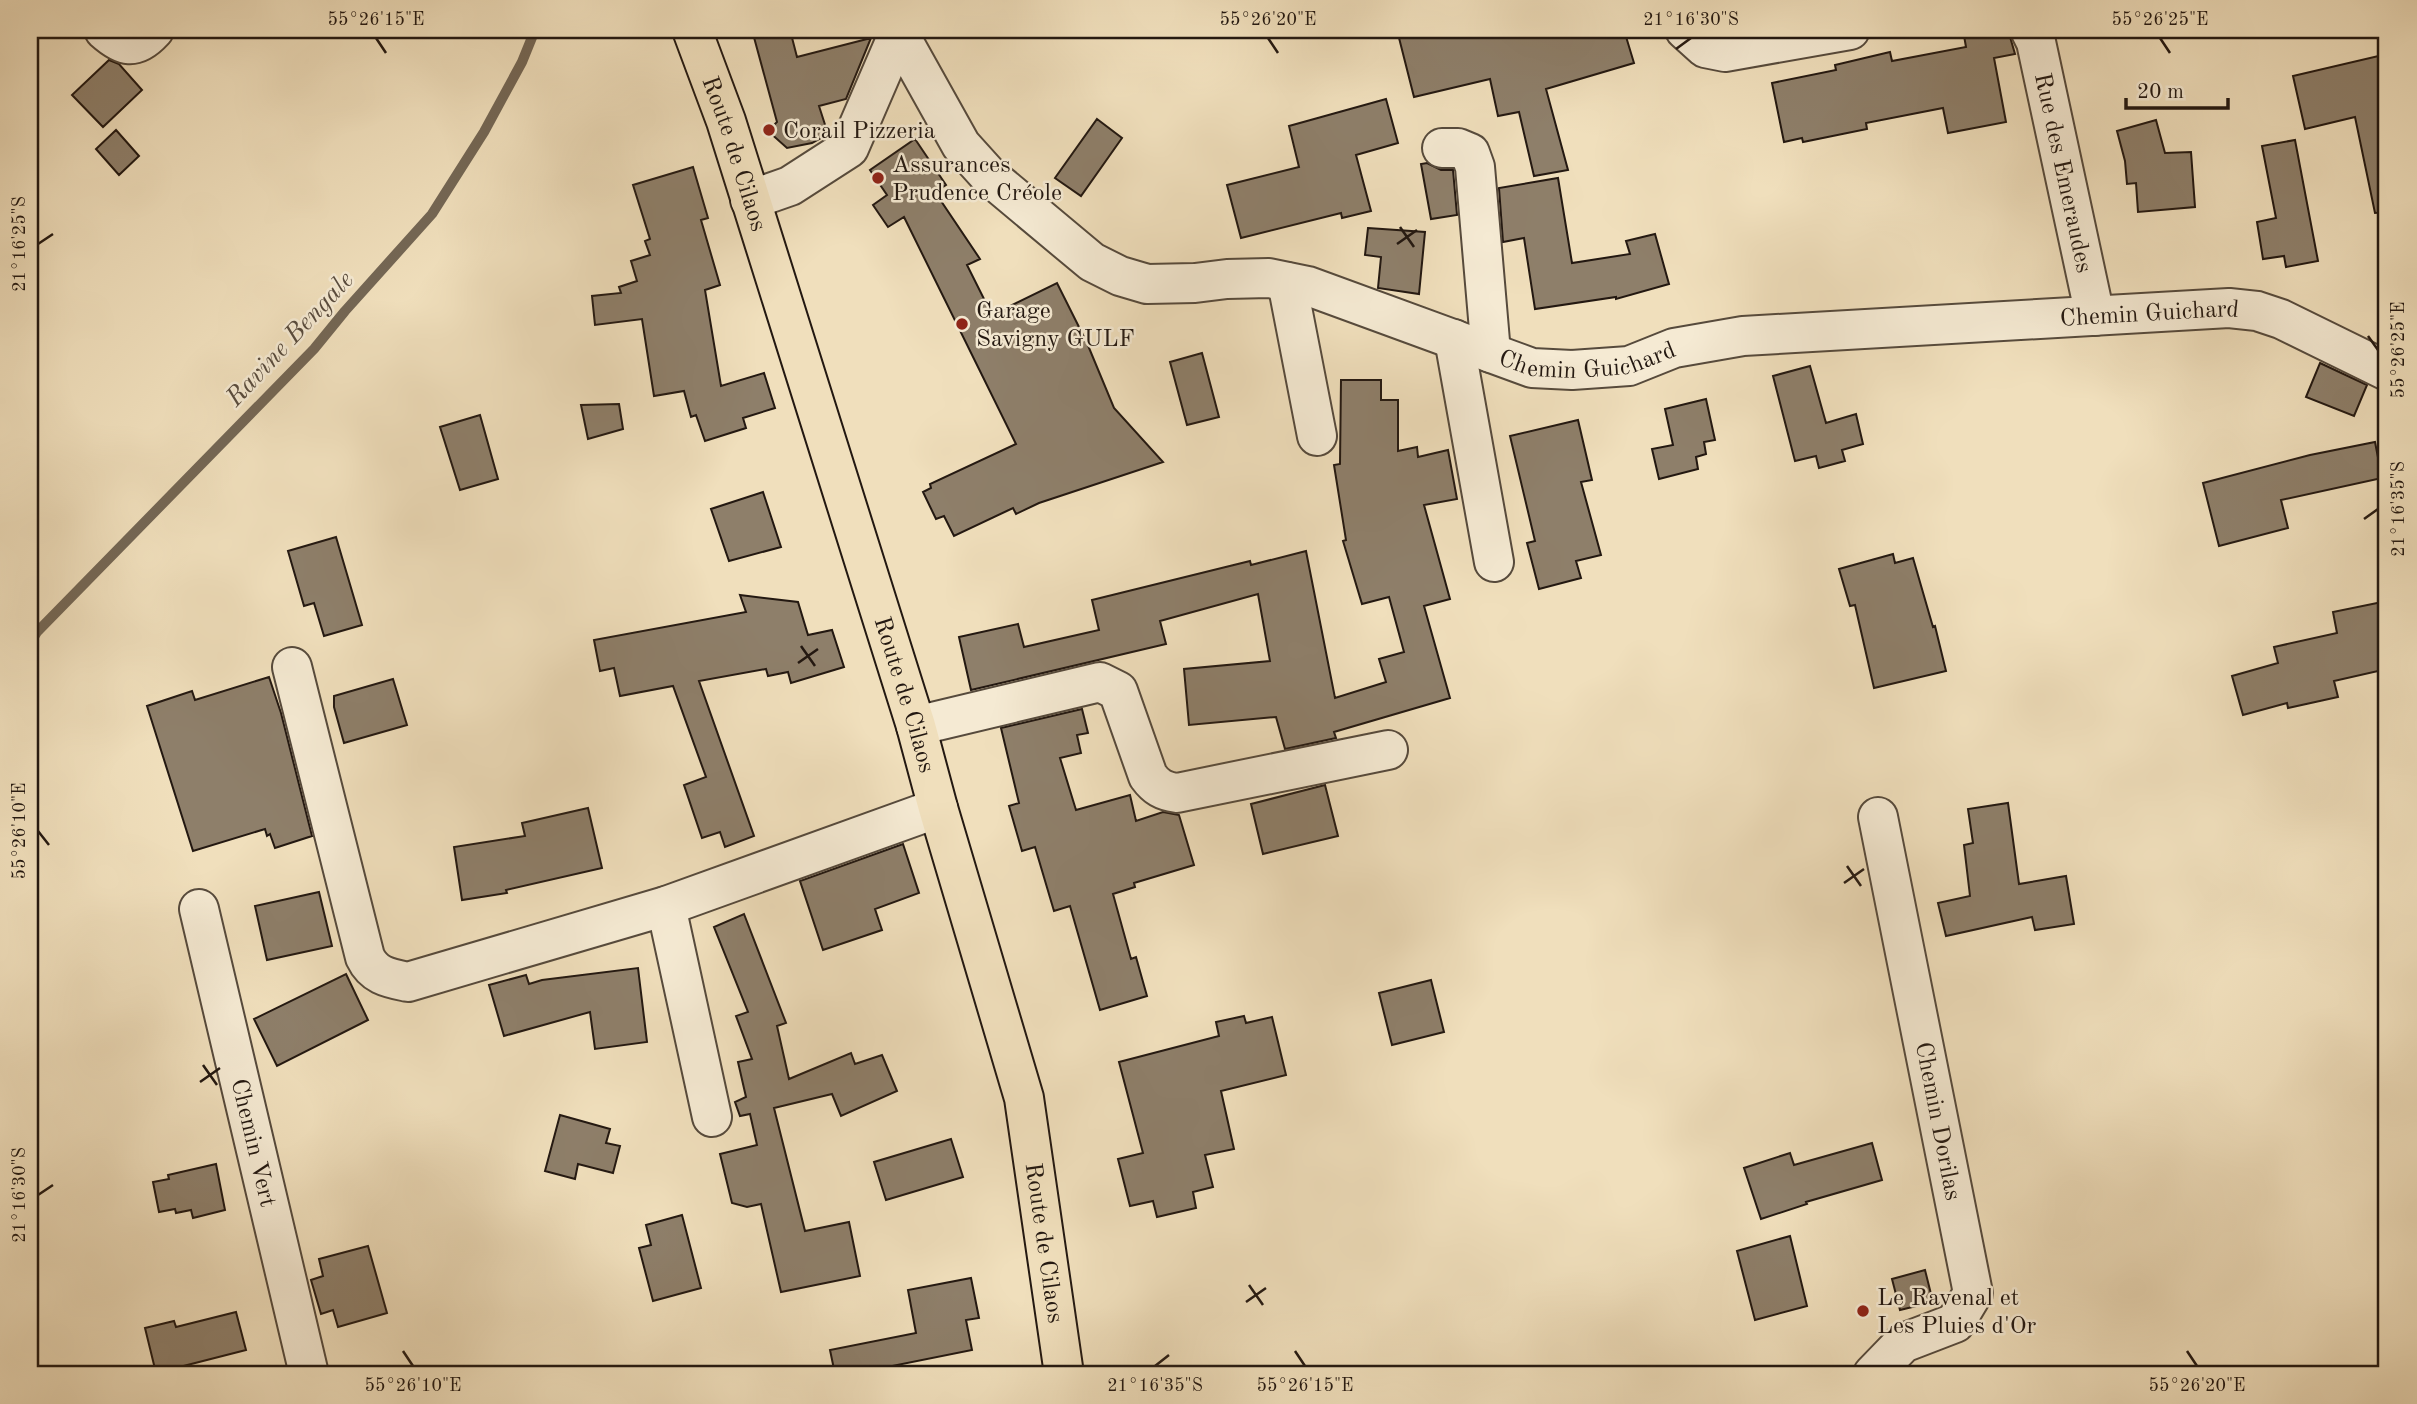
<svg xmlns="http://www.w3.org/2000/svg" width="2417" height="1404" font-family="'Old Standard TT',serif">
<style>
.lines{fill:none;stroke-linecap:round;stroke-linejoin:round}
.stream{stroke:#746755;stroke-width:10}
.building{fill:#8e7f6a;stroke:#231811;stroke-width:2}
.minor-casing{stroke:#564a3c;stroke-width:42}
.major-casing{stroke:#231811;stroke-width:42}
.minor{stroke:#f5ead3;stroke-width:38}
.major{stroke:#f0dfbc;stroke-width:38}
.ticks{fill:none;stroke:#231811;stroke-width:2.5}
.poi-dot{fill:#8f2418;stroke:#f5ead3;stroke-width:2.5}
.labels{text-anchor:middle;stroke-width:5;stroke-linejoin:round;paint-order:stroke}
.poi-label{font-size:24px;fill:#231811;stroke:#f5ead3;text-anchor:start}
.street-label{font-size:24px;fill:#231811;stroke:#f5ead3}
.water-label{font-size:26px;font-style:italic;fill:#594c3e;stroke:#f5ead3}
.neatline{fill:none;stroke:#231811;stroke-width:2.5}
.ticks-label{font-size:18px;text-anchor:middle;fill:#231811}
</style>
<rect width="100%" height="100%" fill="#f0dfbc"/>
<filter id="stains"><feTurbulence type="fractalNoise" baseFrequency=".00286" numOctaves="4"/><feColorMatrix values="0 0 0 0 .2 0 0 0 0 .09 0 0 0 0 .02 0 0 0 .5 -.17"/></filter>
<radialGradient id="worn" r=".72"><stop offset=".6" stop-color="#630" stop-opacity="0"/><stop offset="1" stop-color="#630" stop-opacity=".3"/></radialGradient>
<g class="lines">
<path class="stream" d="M30,643l7,-11 277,-283 31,-38 87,-97 52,-82 38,-70 13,-32"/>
</g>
<path class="building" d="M752,30h38l7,27 74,-19 -25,61 -27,7 9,28 -16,9 -25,5 -19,-17 9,-9z
M1397,30h227l10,33 -88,26 22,81 -34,6 -15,-64 -21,4 -8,-37 -76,18z
M1963,30h45l7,24 -21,4 12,64 -58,11 -5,-25 -77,15 1,6 -64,13 -1,-4 -18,4 -12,-59 64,-13 -1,-5 55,-13 2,9 74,-14z
M2387,54v158l-12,1 -20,-96 -50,12 -12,-53z
M109,60l10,4 23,26 -39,37 -31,-32z
M1386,99l12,44 -42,12 15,56 -29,7 -1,-5 -100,25 -14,-53 72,-18 -10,-41z
M1097,119l25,19 -41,58 -26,-18z
M2156,120l9,33 26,-1 4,55 -57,5 -2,-29 -9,1 -2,-23 -8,-30z
M116,130l23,26 -20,19 -23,-26z
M915,139l31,46 -11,7 45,67 -13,6 25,50 65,-32 30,60 27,65 49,54 -124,41 -23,11 -3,-6 -59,28 -10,-20 -8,3 -13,-27 8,-4 -1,-4 86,-40 -112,-227 -16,10 -15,-22 14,-10 -17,-25z
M2295,140l23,121 -32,6 -2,-11 -21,3 -6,-37 19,-4 -14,-72z
M1427,163l14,7h12l4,45 -26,4 -10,-55z
M693,167l15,51 -7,2 19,65 -15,5 16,96 43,-13 11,35 -32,10 3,10 -41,13 -9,-26 -5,2 -7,-26 -30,5 -12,-77 -47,6 -3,-29 29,-3 -2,-6 18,-6 -6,-20 19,-6 -5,-14 5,-2 -17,-54z
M1558,178l14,85 58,-9 -4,-13 29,-7 14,50 -53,15v-2l-81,12 -11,-71 -21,4 -4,-54z
M1368,228l57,4 -6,62 -41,-6 3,-31 -16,-2z
M1202,353l17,64 -32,8 -17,-63z
M2320,363l47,22 -13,31 -48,-19z
M1810,366l16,57 30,-9 7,30 -21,6 3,11 -26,7 -3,-12 -21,5 -22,-85z
M1341,380h40v20h17v51l19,-4 1,10 30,-7 9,49 -33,6 26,94 -26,7 26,92 -116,34 2,6 -51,11 -9,-32 -87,8 -5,-56 86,-8 -12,-67 -98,27 6,23 -195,46 -12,-53 59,-13 6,23 75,-17 -7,-30 158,-39 1,4 55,-14 29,147 51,-16 -7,-23 25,-7 -15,-55 -27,7 -19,-63 3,-1 -12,-75 6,-1z
M1706,399l9,41 -11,2 2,12 -10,3 2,12 -39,10 -7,-30 21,-4 -8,-36z
M619,404l4,25 -35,10 -7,-34z
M480,415l18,64 -38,11 -20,-63z
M1578,420l14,60 -11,2 20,73 -25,6 5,17 -42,11 -12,-46 8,-2 -25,-105z
M2375,442l7,36 -101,22 7,28 -69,18 -16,-63 107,-28z
M763,492l18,55 -52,14 -18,-52z
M336,537l26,88 -38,11 -10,-33 -10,3 -16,-55z
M1893,554l2,9 18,-5 20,69 2,-1 11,45 -72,17 -19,-83 -5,1 -11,-37z
M740,595l58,7 10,33 24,-5 12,37 -53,16 -3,-11 -20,4 -2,-7 -67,12 55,155 -29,11 -5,-15 -18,6 -18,-53 22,-8 -33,-91 -53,10 -6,-28 -14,3 -6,-31 152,-28z
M2387,601v68l-53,12 4,16 -50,11 -1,-5 -44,12 -11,-39 46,-13 -4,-16 63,-14 -4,-21z
M269,677l12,36 31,123 -37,12 -5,-14 -3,2 -2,-7 -72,22 -46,-145 45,-15 3,9z
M393,679l14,46 -63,18 -10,-36v-11z
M1082,709l6,24 -11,2 4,18 -21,5 16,52 54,-15 6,26 27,-9 16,3 15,50 -60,18 1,4 -22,7 18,65 5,-2 11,39 -47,14 -30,-104 -16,5 -19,-64 -13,4 -13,-45 10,-3 -18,-75z
M1325,785l13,51 -75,18 -12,-50z
M2008,803l11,81 47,-8 8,48 -39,6 -3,-13 -86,19 -8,-33 32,-7 -6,-51 9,-2 -5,-34z
M588,808l14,60 -96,22 1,3 -45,7 -8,-53 71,-11 -3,-13z
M903,844l16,49 -44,16 7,21 -59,20 -23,-69z
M319,892l13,54 -65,14 -12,-54z
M744,914l42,109 -9,3 12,53 62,-26 4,11 27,-9 15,36 -56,25 -9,-22 -58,14 31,123 44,-9 11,54 -79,16 -20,-88 -14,3 -15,-4 -12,-49 37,-9 -7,-31 -10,2 -5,-14 11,-5 -8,-35 14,-3 -16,-43 12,-4 -34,-85z
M638,968l9,74 -52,7 -5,-37 -86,24 -15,-51 37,-10 3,9 13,-4z
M346,974l22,46 -91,46 -23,-47z
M1431,980l13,52 -52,13 -13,-52z
M1244,1016l2,7 26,-6 14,58 -65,16 13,58 -29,6 8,32 -20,5 3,16 -39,9 -4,-16 -23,5 -12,-47 25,-6 -24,-91 100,-26 -3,-14z
M560,1115l50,14 -4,14 14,3 -7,27 -35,-9 -3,15 -30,-8z
M951,1139l12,38 -77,23 -12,-38z
M1872,1143l10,37 -76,22 1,2 -46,15 -17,-51 46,-15 4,12z
M216,1164l9,46 -32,8 -2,-8 -15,3 -1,-4 -16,3 -6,-30 16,-3 -1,-4z
M682,1215l19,73 -48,13 -14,-53 12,-3 -5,-20z
M1790,1236l17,70 -52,14 -18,-69z
M368,1246l19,67 -49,14 -5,-17 -12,4 -10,-34 12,-4 -4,-17z
M1925,1270l8,32 -33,8 -8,-31z
M971,1278l8,40 -13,2 6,30 -80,16 1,8h-58l-5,-24 86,-17 -8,-43z
M236,1312l10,38 -90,23 -11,-45 29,-7 2,6z"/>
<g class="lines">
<g class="minor-casing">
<g id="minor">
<path d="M104,30c19,17 31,21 50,0"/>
<path d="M1685,30l20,18 20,4 125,-22"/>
<path id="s1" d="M2030,30l6,12 59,274"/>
<path id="s2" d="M899,34l62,111 28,31 103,86 28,14 27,8 48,-1 32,-4 42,-1 39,8 224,82 40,2 57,-4 45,-18 69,-12 486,-28 28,3 24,8 106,52"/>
<path d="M1442,148h16l12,5 5,14 16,186"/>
<path d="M750,200l40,-14 59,-38 51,-118"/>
<path d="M1287,282l30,154"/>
<path d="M1454,339l40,223"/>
<path d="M292,667l73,290c9,19 24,21 43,25l258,-76 272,-98"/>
<path d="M916,726l184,-44 18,9 30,85c8,11 15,15 29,17l211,-43"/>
<path d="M666,906l46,211"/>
<path id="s3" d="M199,909l110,465"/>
<path d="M1873,1374l30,-31 52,-20 18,-30 -95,-476"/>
</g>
</g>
<g class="major-casing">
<g id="major">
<path id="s4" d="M692,30l34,91 190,605 22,82 86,290 40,276"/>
</g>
</g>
<use href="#minor" class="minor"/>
<use href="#major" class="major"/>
</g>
<path class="ticks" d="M376,38l10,15M1268,38l10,15M2160,38l10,15M1676,49l15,-11M1400,227l14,20M38,244l15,-10M1397,244l20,-14M2368,336l10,14M2364,519l14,-10M801,646l14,20M798,663l20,-14M38,831l11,14M1847,866l14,20M1844,883l20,-14M203,1065l14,20M200,1082l20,-14M38,1195l15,-10M1249,1285l14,20M1246,1302l20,-14M403,1351l10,15M1295,1351l10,15M2187,1351l10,15M1155,1366l14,-11"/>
<g class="poi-dot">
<circle cx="769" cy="130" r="7"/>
<circle cx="878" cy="178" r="7"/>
<circle cx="962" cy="324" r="7"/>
<circle cx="1863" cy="1311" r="7"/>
</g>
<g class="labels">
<g class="poi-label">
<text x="783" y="138">Corail Pizzeria</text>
<text x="892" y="172">Assurances<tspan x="892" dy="28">Prudence Créole</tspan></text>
<text x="976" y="318">Garage<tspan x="976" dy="28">Savigny GULF</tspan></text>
<text x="1877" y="1305">Le Ravenal et<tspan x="1877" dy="28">Les Pluies d'Or</tspan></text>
</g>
<g class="street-label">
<text dy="8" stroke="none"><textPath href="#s4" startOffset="131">Route de Cilaos</textPath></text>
<text dy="8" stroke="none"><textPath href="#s1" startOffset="147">Rue des Emeraudes</textPath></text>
<text dy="8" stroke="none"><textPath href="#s2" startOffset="1386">Chemin Guichard</textPath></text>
<text dy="8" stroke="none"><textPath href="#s2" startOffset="819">Chemin Guichard</textPath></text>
<text dy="8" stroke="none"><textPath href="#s4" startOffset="698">Route de Cilaos</textPath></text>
<text transform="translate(1939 1121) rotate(79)" y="8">Chemin Dorilas</text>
<text dy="8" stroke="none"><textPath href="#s3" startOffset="240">Chemin Vert</textPath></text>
<text dy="8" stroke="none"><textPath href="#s4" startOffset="1265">Route de Cilaos</textPath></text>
</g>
<g class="water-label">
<text transform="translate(289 338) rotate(-47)" y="9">Ravine Bengale</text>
</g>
</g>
<rect width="2417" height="1404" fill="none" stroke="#f0dfbc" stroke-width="77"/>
<path d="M2126 98v10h102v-10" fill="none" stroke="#231811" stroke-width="3.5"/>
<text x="2137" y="98" font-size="21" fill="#231811" stroke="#f5ead3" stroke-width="5" paint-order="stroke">20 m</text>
<rect x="38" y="38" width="2340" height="1328" class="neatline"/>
<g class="ticks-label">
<text x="376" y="25">55°26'15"E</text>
<text x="1268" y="25">55°26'20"E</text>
<text x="1691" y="25">21°16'30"S</text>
<text x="2160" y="25">55°26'25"E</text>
<text transform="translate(19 244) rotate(-90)" y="6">21°16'25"S</text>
<text transform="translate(2398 350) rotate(-90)" y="6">55°26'25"E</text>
<text transform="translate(2398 509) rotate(-90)" y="6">21°16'35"S</text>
<text transform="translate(19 831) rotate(-90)" y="6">55°26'10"E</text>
<text transform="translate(19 1195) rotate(-90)" y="6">21°16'30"S</text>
<text x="413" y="1391">55°26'10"E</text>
<text x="1155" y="1391">21°16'35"S</text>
<text x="1305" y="1391">55°26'15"E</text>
<text x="2197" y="1391">55°26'20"E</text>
</g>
<rect width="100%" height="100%" filter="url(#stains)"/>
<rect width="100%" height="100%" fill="url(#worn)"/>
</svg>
